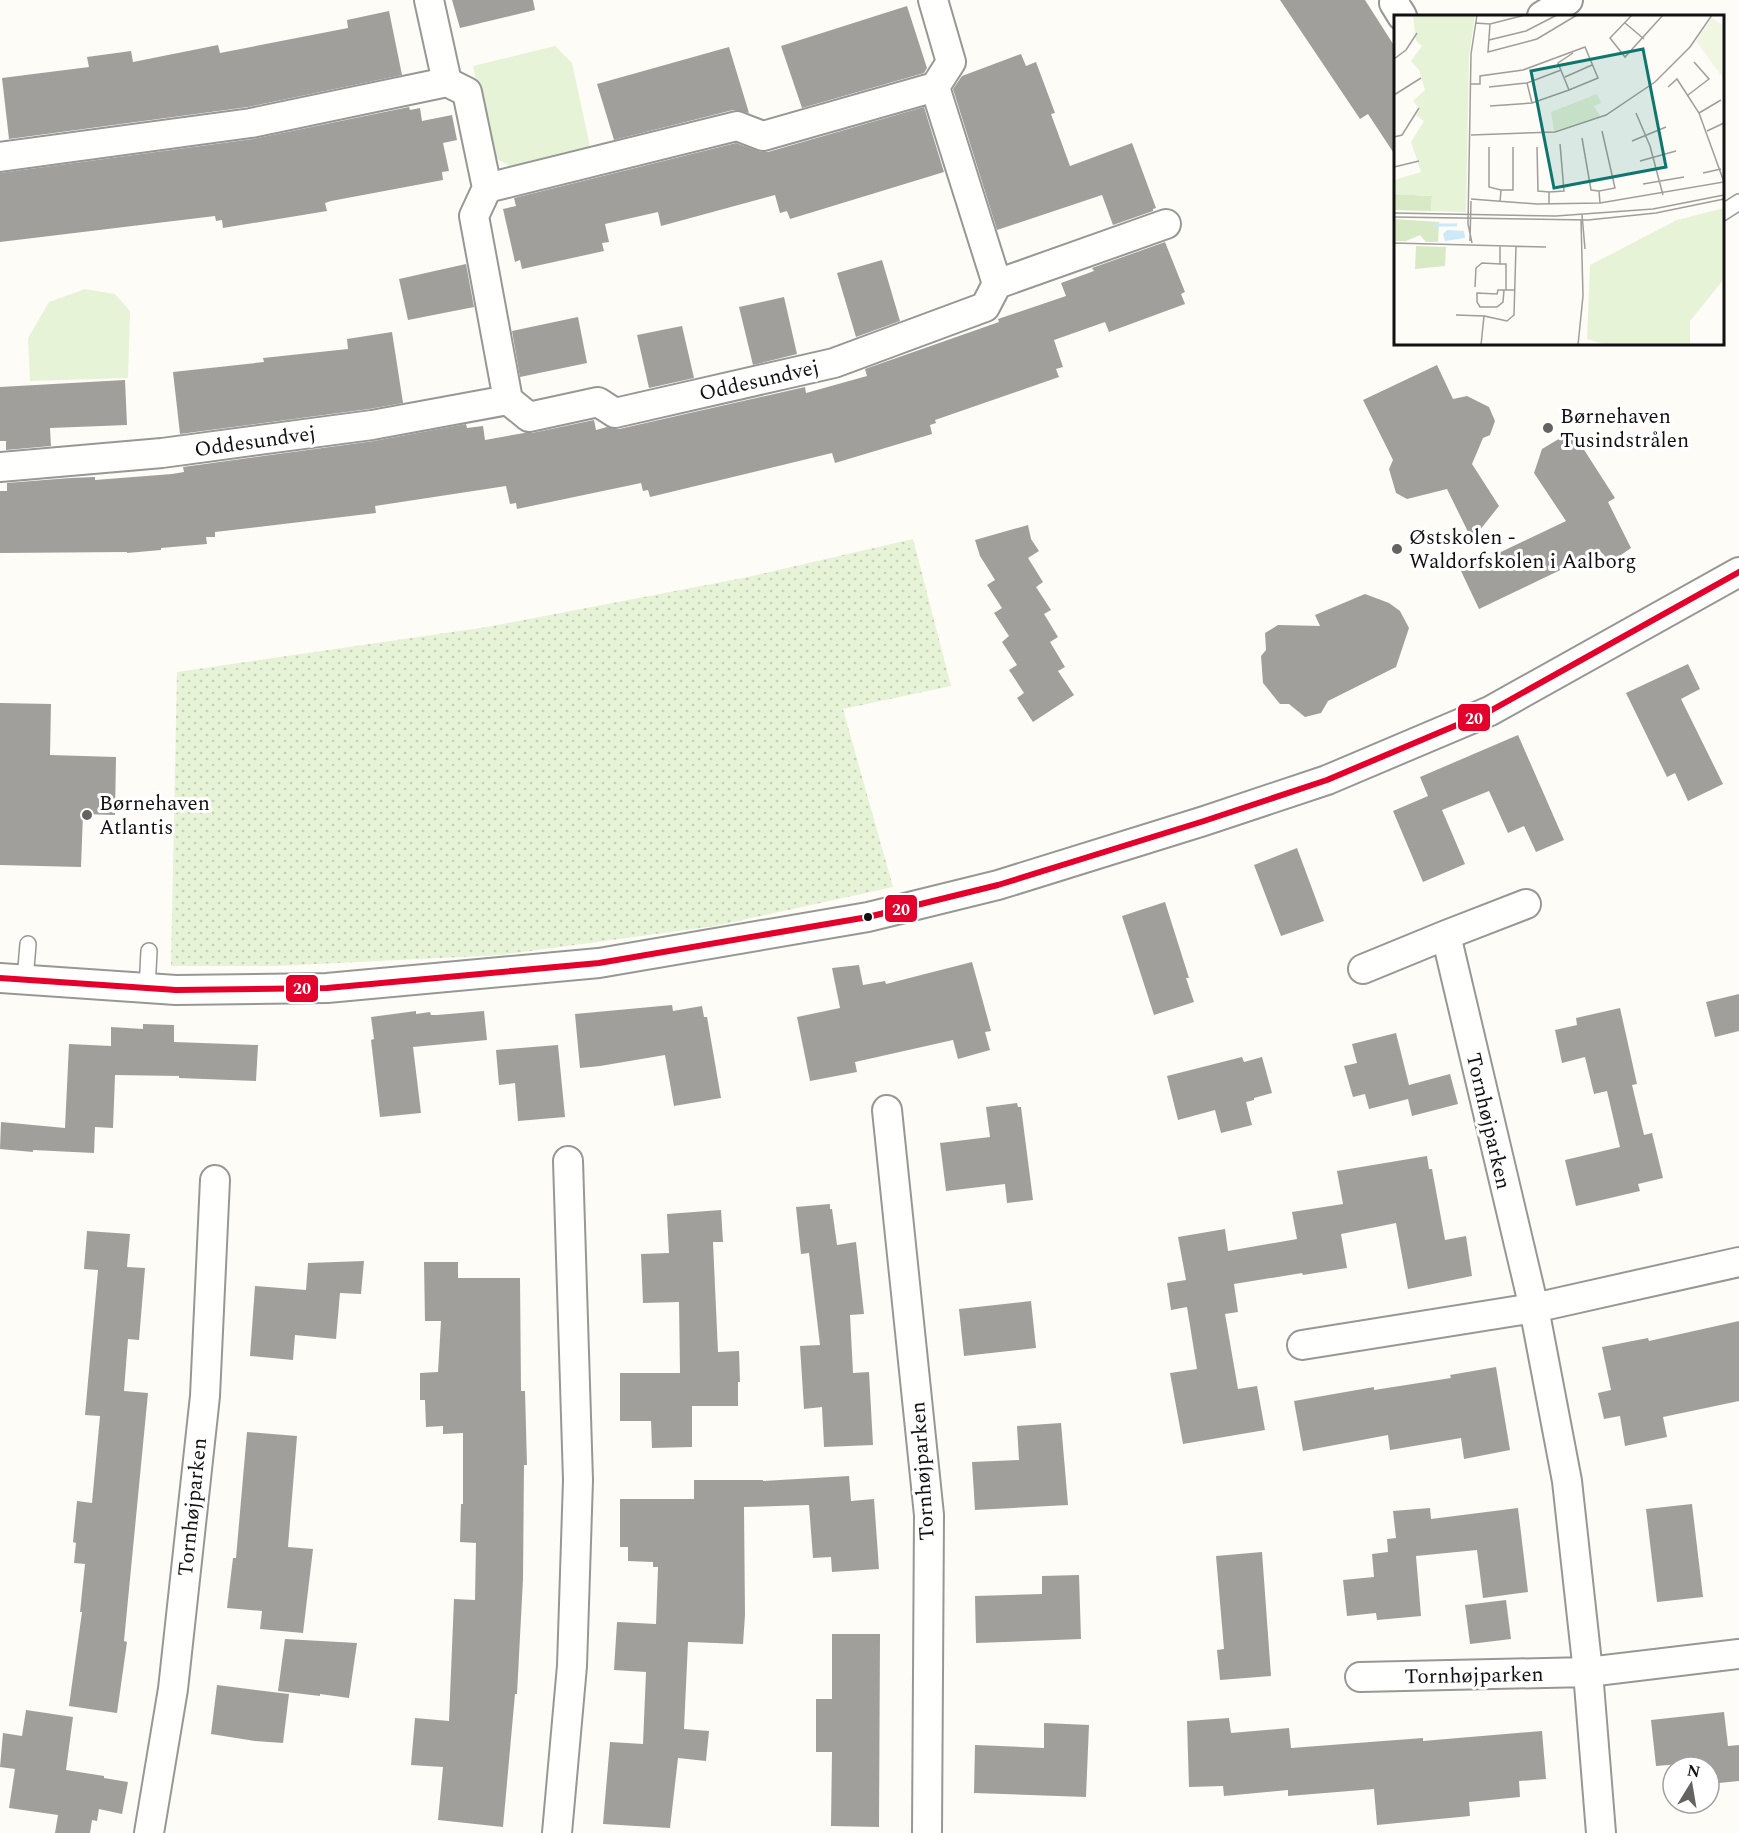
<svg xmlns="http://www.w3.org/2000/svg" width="1739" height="1833" font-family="Spectral,serif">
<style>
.grass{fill:url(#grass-dots)}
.park{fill:#e7f3d7}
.building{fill:#a19f9c}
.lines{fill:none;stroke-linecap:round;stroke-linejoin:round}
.lane-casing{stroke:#979795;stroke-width:18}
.street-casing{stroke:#979795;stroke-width:32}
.lane{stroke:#fffffe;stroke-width:15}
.street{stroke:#fffffe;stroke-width:28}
.bus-1-casing{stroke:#fff;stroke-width:10}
.bus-1{stroke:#e4002b;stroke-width:6}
.poi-dot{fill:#646362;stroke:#fff;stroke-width:2}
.bus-dot{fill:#111;stroke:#fff;stroke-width:2}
.labels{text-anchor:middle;stroke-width:6;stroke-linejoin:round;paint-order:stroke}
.street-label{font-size:21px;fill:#111;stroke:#fff}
.poi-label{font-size:21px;fill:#111;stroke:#fff;text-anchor:start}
.inset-river{fill:none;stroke:#cde8f7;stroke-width:3}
.inset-road{fill:none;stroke:#9f9e9b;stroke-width:1.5}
.view{fill:#0f766e;fill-opacity:0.15;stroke:#0f766e;stroke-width:3}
.inset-edge{fill:none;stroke:#111;stroke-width:3}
.line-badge{stroke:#fff;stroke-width:2}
.badge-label{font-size:16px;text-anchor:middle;font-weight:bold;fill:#fff}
</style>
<defs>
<pattern id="grass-dots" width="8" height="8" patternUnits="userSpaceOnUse" patternTransform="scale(1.5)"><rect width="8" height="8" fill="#e7f3d7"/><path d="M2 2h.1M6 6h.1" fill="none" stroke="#c5cfb8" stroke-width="1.8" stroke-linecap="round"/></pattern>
</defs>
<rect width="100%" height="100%" fill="#fdfcf7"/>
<path class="grass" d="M913,539l38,147 -108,23 50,178 -178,39 -214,29 -225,11h-105l6,-294 310,-45 256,-49z"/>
<path class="park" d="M555,46l17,17 19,88 -65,18 -15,-2 -15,-9 -8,-14 -15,-78z
M85,289l30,5 15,17 -2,67 -98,3 -2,-43 21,-36z"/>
<path class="building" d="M452,0h81l2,10 -75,18z
M1280,0h85l30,47v108l-27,-41 -8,5z
M907,6l20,62 -3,5 -122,35 -21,-62z
M389,11l13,64 -154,32 -239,32 -7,-61 87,-11 -2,-10 44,-6 2,11 85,-17 2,8 128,-25 -1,-8z
M729,47l20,66 -16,-3 -119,30 -17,-56z
M1021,54l5,12 10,-4 19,51 -4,1 19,52 62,-23 24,65 -3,1v2l-40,14 -11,-30 -105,35 -44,-141 9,-13z
M409,107l1,3 10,-2 2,13 30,-6 5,25 -14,3 6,28 -7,1 1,8 -112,21 -6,2 2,8 -104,17 -1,-8 -6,1 -1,-5 -215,26v-69l253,-34z
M924,107l20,65 -154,47 -3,-8 -7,2 -5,-18 -114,31 -3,-14 -53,12 4,18 -7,1 2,8 -82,18 -2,-9 -5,2 -12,-53 13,-3 -2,-8 222,-55 25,9h7z
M1165,242l20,50 -4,2 4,10 -76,28 -4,-10 -51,18 9,27 -7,2 3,8 -124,43 1,3 -6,2 2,9 -97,29 -3,-10 -182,44 -2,-7 -5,1 -2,-8 -124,26 -1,-6 -6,1 -4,-18 -131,20 1,7 -161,19v5h-9l1,7 -46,4v2l-34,3v-1l-127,1v-62h7v-8l63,-5 25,-1v3l77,-6 12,-2 -1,-5 191,-26 92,-17 1,4 16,-2 2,14 39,-7h8l62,-13 2,10 11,-3 12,2 186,-42 1,6 61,-17 -2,-7 134,-47 -1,-3 68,-23 -5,-13 33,-12 -2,-3z
M882,260l18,61 -44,16 -19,-64z
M466,264l8,43 -66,13 -9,-41z
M784,297l13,57 -44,11 -14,-58z
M578,317l9,46 -67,14 -8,-46z
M682,326l12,52 -45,10 -12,-53z
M392,332l11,71 -34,6 -189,25 -7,-62 91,-10 -1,-4 85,-9 -1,-10z
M1437,365l16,34 14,-3 22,11 6,14 -5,14 -7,3 -11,26 27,42 -27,34 -25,-51 -40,10 -11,-6 -7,-24 4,-9 -30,-60z
M125,380l2,45 -77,3 1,18 -45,4v-9h-6v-54z
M1572,431l43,67 -7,4 23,46 -20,14 -11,-11 -121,58 -18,-38 105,-50 -32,-48 8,-24z
M1028,525l3,14 8,12 -11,7 15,24 -7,5 15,23 -7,4 14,23 -8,5 15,25 -7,4 16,24 -41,27 -16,-24 7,-5 -15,-23 8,-5 -15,-23 7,-6 -15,-23 8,-5 -15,-23 8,-5 -15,-24 -5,-16z
M1365,594l24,9 11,8 9,17 -13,39 -68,34 -7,12 -16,4 -16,-13h-9l-17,-21 -2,-27 5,-6 -1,-17 13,-8 42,1 -5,-11z
M1688,664l12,25 -19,10 42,85 -35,17 -13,-28 -8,4 -41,-84z
M0,703l51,1 -1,51 66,2 -1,58 -32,-1 -2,53 -81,-2z
M1518,735l46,105 -28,12 -12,-26 -16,7 -19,-42 -47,19 23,54 -42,18 -30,-71 35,-15 -8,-19z
M1297,848l27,73 -43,15 -27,-71z
M1165,902l24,76h-3l8,24 -40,13 -32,-99z
M972,962l19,69 -6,1 5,18 -32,9 -5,-19 -98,22 2,10 -47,9 -13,-64 43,-9 -8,-40 27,-3 4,20 22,-4 1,3z
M1739,994v37l-24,6 -9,-35z
M672,1005l1,6 29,-5 2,11h3l14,81 -47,8 -9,-51 -65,11 -20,2 -5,-54z
M1620,1008l17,76 -5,1 12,50 8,-2 11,45 -25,6 2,7 -64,15 -11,-46 55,-13 -13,-56 -13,3 -9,-37 -23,6 -7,-33 22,-5 -1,-7z
M416,1011v3l14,-2 1,3h6l47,-4 3,29 -74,7 8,66 -41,4 -9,-77 3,-1 -3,-22z
M143,1024l31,1v17l84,3 -2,36 -77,-3v-2l-64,-1 -2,53 -18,-1 -1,26 -61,-3v2l-33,-3 1,-27 64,6 4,-84 42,2v-19l32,2z
M1396,1033l13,52 41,-11 8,30 -46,12 -4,-17 -39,10 -4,-15 -12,3 -9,-31 13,-3 -5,-19z
M558,1045l7,72 -47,4 -3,-38 -16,2 -3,-35z
M1242,1057l2,5 18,-5 10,36 -18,5v2l-8,2 6,23 -31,8 -6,-23 -37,10 -11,-44z
M1017,1103l1,4h3l12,93 -26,3 -2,-19 -59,7 -6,-48 50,-6 -4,-30z
M1427,1156l2,13h3l13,71 21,-4 6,40 -64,13 -12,-66 -55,11 6,34 -44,7 -1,-2 -68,11 4,28 -13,2 13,75 19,-3 8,44 -82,14 -13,-71 27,-4 -10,-62 -16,3 -4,-27 19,-3 -8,-43 47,-8 3,22 69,-12 -5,-27 51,-8 -6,-33z
M830,1204v5h2l5,36 19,-3 8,72 -14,1 3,58 16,-1 4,73 -49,2 -2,-40 -18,2 -4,-63 20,-1 -11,-92 -8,1 -5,-47z
M721,1210l2,32h-10l5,110 21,-1 1,31h-2v24h-46v41l-40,1 -1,-27h-31v-48h60l-1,-71 -36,1 -2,-49 28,-1 -2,-39z
M87,1231l43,3 -3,33 18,1 -6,72 -11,-1 -4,52 24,2 -24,248 3,1 -10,71 -48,-7 13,-94h-2l5,-48 -11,-1 2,-20 -3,-1 4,-41 15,2 8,-87 -15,-1 13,-145 -14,-1z
M364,1261l-3,33 -21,-1 -4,46 -41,-4 -2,25 -43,-4 5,-70 51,4 2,-27z
M424,1262h34v16h62l1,113h4l2,74h-3l-1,114 -6,115h-2l-12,133 -65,-7 5,-53 -32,-2 4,-47 34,3 5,-122 21,1 1,-57 -16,-1 1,-38h2v-71l-20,1v-8l-17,1 -1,-27h-5v-27l18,-1 3,-51h-16z
M1031,1301l5,47 -72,8 -5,-47z
M1739,1321v80l-76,16 4,20 -42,9 -5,-30 -16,3 -6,-26 13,-3 -9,-43 46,-9 1,3z
M1496,1367l14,83 -46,9 -3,-21 -71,12 -2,-15 -85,16 -9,-50 80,-14v3l77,-12 -1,-3z
M1061,1423l7,82 -93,5 -3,-48 47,-2 -2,-34z
M247,1432l50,4 -9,111 25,2 -10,84 -43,-4 2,-18 -35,-3 6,-50h3z
M849,1476l2,25 23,-2 5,70 -47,3 -1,-15 -18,1 -4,-53 -65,2 1,108 -2,29 -55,-2 -4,87 25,2 -3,30 -28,-3 -8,70 -67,-4 7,-82 33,2 3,-72 -32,-2 3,-48 39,2 2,-57h-5v-5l-25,-1v-14h-8v-48h74v-19h69v1z
M1692,1504l11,93 -46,5 -11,-93z
M1430,1508l1,11 87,-11 10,84 -45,6 -6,-48 -61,6 5,60 -44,4 -1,-7 -29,3 -4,-36 31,-3 -2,-23 16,-2 -1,-13 9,-1 -3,-27z
M1262,1552l9,124 -51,4 -3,-30 7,-1 -8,-93z
M1079,1575l2,64 -105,4 -1,-47 67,-2v-18z
M1506,1600l5,39 -41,5 -5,-39z
M832,1634h48l-1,193 -48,-1 1,-74h-16v-53h16z
M285,1639l72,4 -8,55 -29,-4v2l-42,-5z
M217,1685l72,9 -6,49 -28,-2 -44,-7z
M26,1710l47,7 -7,53 38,6v2l24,4 -6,32 -23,-5 -2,12 -5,-1 -2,13h-35l3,-18 -49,-7 6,-39 -15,-2 3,-34 19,3z
M1724,1712l4,34 11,-1v36l-30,3v-17h-16l-1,-4 -36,3 -5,-46z
M1229,1718l2,15 58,-5 2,20 132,-10v3l119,-10 4,48 -27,2 1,16 -51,5 1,14 -93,9 -3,-36 -86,7v-6l-64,6 -1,-10 -34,1 -2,-66z
M1044,1723l45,2 -3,72 -112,-4 1,-48 69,3z"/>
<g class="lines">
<g class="lane-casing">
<path id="lane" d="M1722,213l17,-11
M25,980l3,-36
M147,989l2,-38"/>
</g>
<g class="street-casing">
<path id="street" d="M429,0l18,82 20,10 20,96 -13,28 34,184 21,17 69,-15 17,11 219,-50 151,-56 12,-23 -62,-197 16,-25 -18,-62
M1395,0l-1,3 8,13
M1542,16l26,-16
M0,157l251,-34 196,-41
M487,188l250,-62 26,10 172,-49
M997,284l169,-60
M0,467l162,-14 210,-28 136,-25
M1446,935l88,373 33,173 21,191 13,161
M1363,969l83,-34 80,-31
M0,978l176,12 151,-2 272,-25 269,-46 130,-32 206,-64 123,-41 163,-69 249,-139
M887,1110l42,405 -2,318
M1302,1345l232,-37 205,-46
M1360,1677l228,-5 151,-18
M149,1833l24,-144 32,-293 10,-216
M557,1833l15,-167 6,-186 -10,-319"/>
</g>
<use href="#lane" class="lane"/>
<use href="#street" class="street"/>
<g class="bus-1-casing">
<path id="bus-1" d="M0,978l176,12 151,-2 272,-25 269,-46 130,-32 206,-64 123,-41 163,-69 249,-139"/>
</g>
<use href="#bus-1" class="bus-1"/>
</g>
<g class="poi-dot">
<circle cx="1548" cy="428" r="6"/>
<circle cx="1397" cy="549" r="6"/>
<circle cx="87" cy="815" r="6"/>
</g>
<circle class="bus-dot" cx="868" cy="917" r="5"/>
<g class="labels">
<g class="street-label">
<text transform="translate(759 380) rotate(-13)" y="7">Oddesundvej</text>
<text transform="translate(255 441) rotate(-8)" y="7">Oddesundvej</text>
<text transform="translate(1489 1121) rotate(77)" y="7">Tornhøjparken</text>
<text transform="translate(922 1471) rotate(-94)" y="7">Tornhøjparken</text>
<text transform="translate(192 1507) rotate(-84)" y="7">Tornhøjparken</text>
<text transform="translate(1474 1675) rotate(-1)" y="7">Tornhøjparken</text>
</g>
<g class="poi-label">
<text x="1560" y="423">Børnehaven<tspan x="1560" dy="24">Tusindstrålen</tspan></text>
<text x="1409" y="544">Østskolen -<tspan x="1409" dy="24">Waldorfskolen i Aalborg</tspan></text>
<text x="99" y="810">Børnehaven<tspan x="99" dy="24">Atlantis</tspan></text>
</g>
</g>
<g transform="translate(1394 15)">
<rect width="330" height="330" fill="#fdfcf7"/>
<path d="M203,79l4,9 -7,3 6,10 -46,15 -3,-19zM330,193v71l-34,42v24h-83l-20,-6 3,-74 87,-45z" fill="#e7f3d7"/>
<path d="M0,179l38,2 -1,15 -37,-1zM0,204l45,3 -1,20h-12l-6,-7 -14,6h-12zM22,231l30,1 -1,19 -30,3z" fill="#d8eac5"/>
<path d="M19,0h62l-6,41 -3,156 -35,-1 1,-15 -38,-2v-14l27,-8 -10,-30 13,-21 -8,-6 4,-6 -7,-8 12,-11 -6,-20 -8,-9 11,-15 -6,-5z" fill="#e7f3d7"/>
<path d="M318,3l12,8v53l-28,-38z" fill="#f0f6e1"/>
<path d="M53,215l17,1 1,7 -20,3 -2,-7z" fill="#cde8f7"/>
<path class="inset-river" d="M39,210h24"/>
<path class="inset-road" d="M238,0l-22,23 15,19 38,-42M81,8l15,1 35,-9M231,8l19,16M96,9l-2,28 49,-13 40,-24M95,25l37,-9 31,-16M0,44l12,-9 11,-17M171,62l27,-12M133,68l5,20M77,69h9v-8l43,-6 62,-23 13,31 -29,12 -11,-27 15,-10M95,72l38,-4 34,-13M0,80l27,-17M294,80l21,-16 -15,-17M96,91l42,-3 37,-13M242,98l14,33 13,49M305,98l22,-13M313,116l17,-8M77,120l84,-3 51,-17 49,-33 35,-35 22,-32M0,122l8,-2 17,-27M188,123l9,52 8,1M238,126l34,-14M95,132v40l12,3 -1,12M143,132l1,44 11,1M246,146l36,-10M0,152l25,-6M309,158l18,-4M249,169l41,-7M107,175h12v-43M77,184l66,5 63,-1 124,-21 -25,-69 -22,-34 -9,8M206,188l-1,-12 16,-3 -13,-57M155,189v-12l15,-1 -4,-47M0,198l162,3 97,-7 71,-14M188,200l3,34M0,202l194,3 68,-7 68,-14M76,226l1,-40M0,228l152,4M78,228l-4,-19 3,-170 6,-39M106,249h6v26M81,272l1,-19 6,-5 18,1v-18M110,275l-1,12 -6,5h-17l-3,-5v-9l20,1 1,-4h17M330,291v20M62,300l28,1M87,330l3,-29 23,5 7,-6 2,-69M184,330l5,-49 -2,-76"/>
<path class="view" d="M249,34l23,118 -112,21 -23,-117z"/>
<rect width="330" height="330" class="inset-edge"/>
</g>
<g class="line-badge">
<rect x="1457" y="703" width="34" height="29" rx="6" fill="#e4002b"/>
<rect x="884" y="894" width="34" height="29" rx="6" fill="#e4002b"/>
<rect x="285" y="974" width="34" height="29" rx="6" fill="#e4002b"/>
</g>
<g class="badge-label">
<text x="1474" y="724">20</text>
<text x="901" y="915">20</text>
<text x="302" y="994">20</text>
</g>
<g transform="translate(1691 1785) rotate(11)"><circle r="28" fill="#ffffff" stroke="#a0a0a0" stroke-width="1.5"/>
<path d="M0-4.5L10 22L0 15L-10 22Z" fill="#646362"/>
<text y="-9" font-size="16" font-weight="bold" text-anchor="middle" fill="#111111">N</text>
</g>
</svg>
